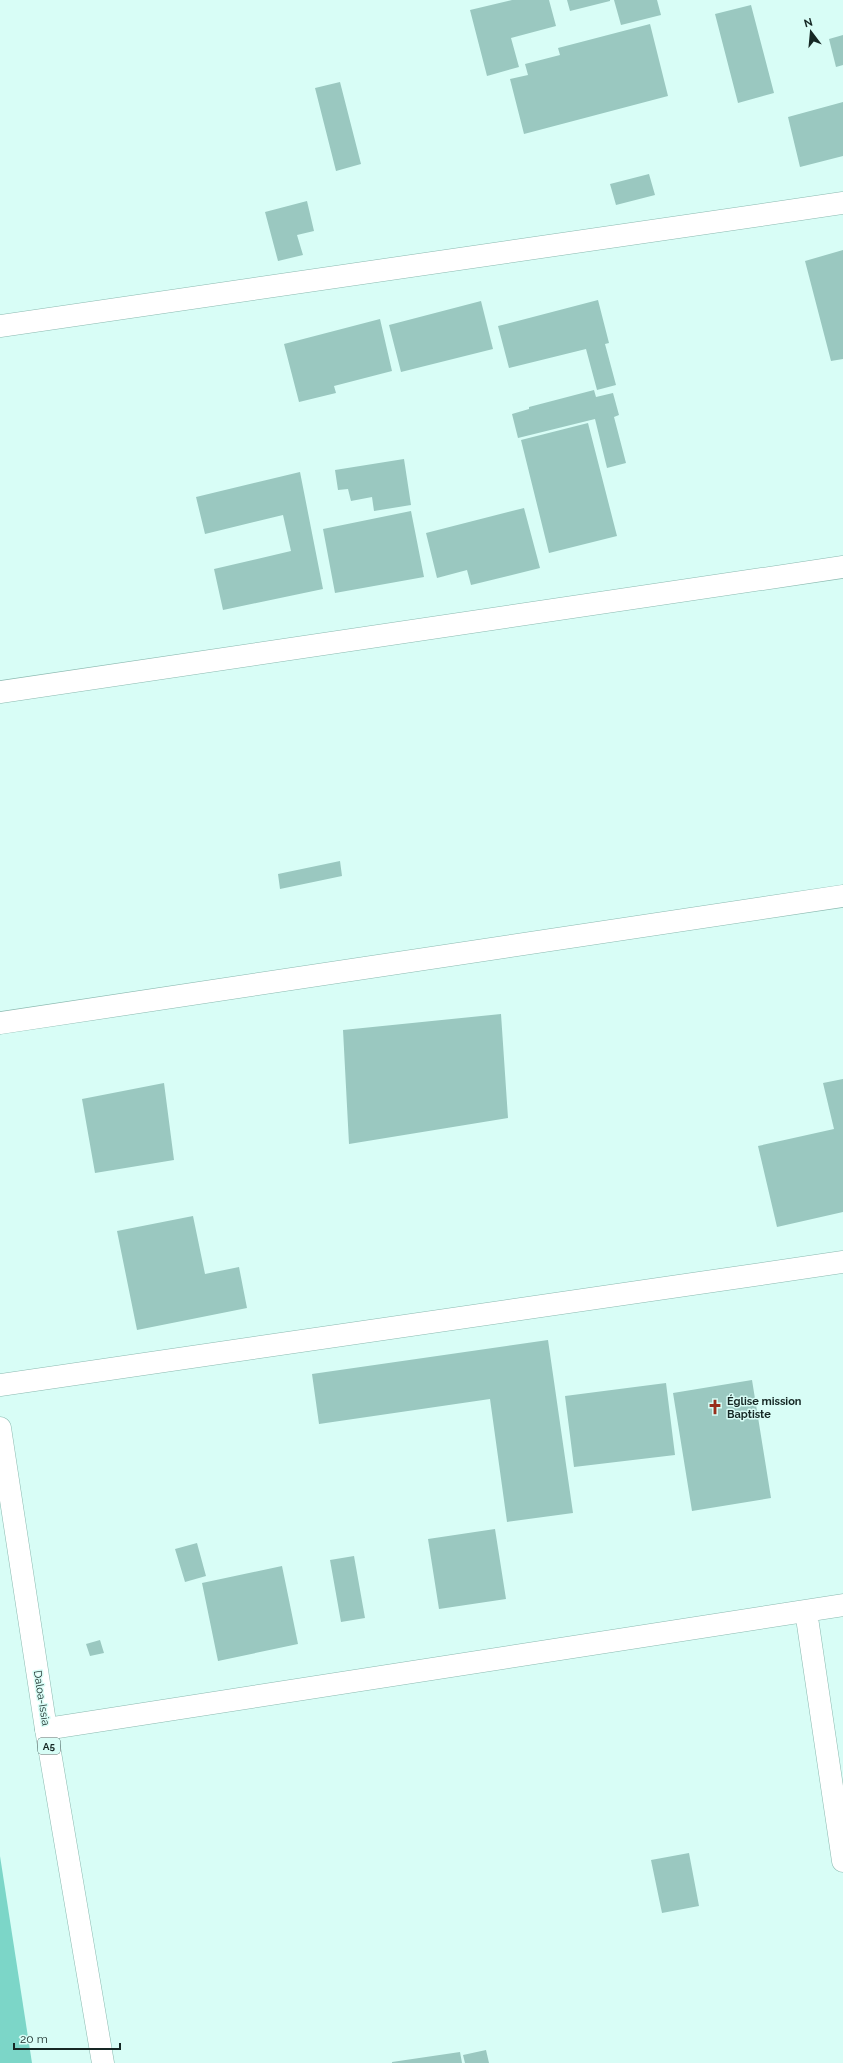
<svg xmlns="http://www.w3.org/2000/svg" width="843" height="2063" font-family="Raleway,sans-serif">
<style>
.green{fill:#7cd6c8}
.building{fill:#9ac8c0}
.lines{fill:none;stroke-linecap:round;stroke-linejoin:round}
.minor-casing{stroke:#8bb9b0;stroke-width:23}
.major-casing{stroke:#8bb9b0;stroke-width:23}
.minor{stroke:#fff;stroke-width:22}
.major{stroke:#fff;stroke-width:22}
.labels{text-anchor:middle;stroke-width:3;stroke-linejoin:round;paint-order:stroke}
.shield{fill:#d8fdf6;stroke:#506864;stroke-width:1}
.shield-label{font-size:10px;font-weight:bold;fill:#162825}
.poi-label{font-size:11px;font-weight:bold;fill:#162825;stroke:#d8fdf6;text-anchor:start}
.street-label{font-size:11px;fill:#162825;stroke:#d8fdf6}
</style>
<rect width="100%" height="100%" fill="#d8fdf6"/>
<path class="green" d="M0,1856l32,207h-32z"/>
<path class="building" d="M512,0h37l7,26 -45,12 8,29 -32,9 -17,-66z
M567,0h43v1l-40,10z
M614,0h43l4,15 -40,10z
M751,5l23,88 -36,10 -23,-89z
M650,24l18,72 -144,38 -14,-55 18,-4 -3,-11 35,-9 -2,-7z
M843,35v30l-7,2 -7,-28z
M340,82l21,82 -25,7 -21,-83z
M843,102v54l-43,11 -12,-50z
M649,174l6,21 -39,10 -6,-21z
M307,201l7,30 -17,4 6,20 -25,6 -13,-49z
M843,250v109l-12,2 -26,-100z
M598,300l11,43 -4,1 11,41 -19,5 -11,-41 -77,19 -11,-42z
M481,301l12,48 -92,23 -12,-47z
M380,319l12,52 -58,15 2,7 -37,9 -15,-58z
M594,390l2,7 17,-4 6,22 -5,2 12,46 -19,5 -12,-49 -77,19 -6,-24 17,-5v-2z
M588,423l29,113 -68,17 -28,-113z
M404,459l7,46 -37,6 -2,-14 -21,4 -3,-12 -10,1 -3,-20z
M300,472l23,117 -100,21 -9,-41 77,-18 -8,-36 -78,19 -9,-37z
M524,508l16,60 -69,17 -4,-15 -30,8 -11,-45z
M411,511l13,66 -89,16 -12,-64z
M340,861l2,15 -62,13 -2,-15z
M501,1014l7,104 -159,26 -6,-114z
M843,1079v133l-66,15 -19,-81 76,-17 -11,-46z
M164,1083l10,77 -79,13 -13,-74z
M193,1216l12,58 34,-7 8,41 -110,22 -20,-99z
M548,1340l25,173 -66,9 -17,-123 -171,25 -7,-50z
M752,1380l19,118 -79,13 -19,-118z
M666,1383l9,72 -101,12 -9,-71z
M495,1529l11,70 -67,10 -11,-70z
M197,1543l9,33 -21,6 -10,-33z
M354,1556l11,62 -24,4 -11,-62z
M282,1566l16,78 -80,17 -16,-78z
M100,1640l4,13 -14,3 -4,-12z
M689,1853l10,53 -37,7 -11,-53z
M486,2050l3,13h-24l-2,-8z
M460,2052l2,11h-70v-1z"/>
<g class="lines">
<g class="minor-casing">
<path id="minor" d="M0,326l843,-123
M0,692l843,-125
M0,1023l843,-127
M0,1385l843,-123
M806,1611l37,250
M46,1729l797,-124"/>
</g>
<g class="major-casing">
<path id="major" d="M0,1428l46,301 57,334"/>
</g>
<use href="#minor" class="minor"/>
<use href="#major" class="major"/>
</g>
<defs>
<g id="church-bare" transform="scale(1.2)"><path d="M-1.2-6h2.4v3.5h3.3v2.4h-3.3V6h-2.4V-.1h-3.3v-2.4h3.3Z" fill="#972e1b" stroke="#d8fdf6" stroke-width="2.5" paint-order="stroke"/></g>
</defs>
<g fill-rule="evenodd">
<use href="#church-bare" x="715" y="1407"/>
</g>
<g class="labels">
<rect class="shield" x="38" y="1738" width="22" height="16" rx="3"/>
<g class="shield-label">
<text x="49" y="1750">A5</text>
</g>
<g class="poi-label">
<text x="727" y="1405">Église mission<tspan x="727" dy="13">Baptiste</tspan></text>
</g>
<g class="street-label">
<text transform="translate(42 1698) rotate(81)" y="4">Daloa-Issia</text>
</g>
</g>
<g transform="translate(811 32) rotate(344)" stroke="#d8fdf6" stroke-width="3" paint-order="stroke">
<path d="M0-3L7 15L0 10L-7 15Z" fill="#162825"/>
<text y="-6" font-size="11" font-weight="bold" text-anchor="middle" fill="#162825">N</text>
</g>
<path d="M14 2043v6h106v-6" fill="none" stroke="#162825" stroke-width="2"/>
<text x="20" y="2043" font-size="12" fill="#162825" stroke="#d8fdf6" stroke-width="3" paint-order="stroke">20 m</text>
</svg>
